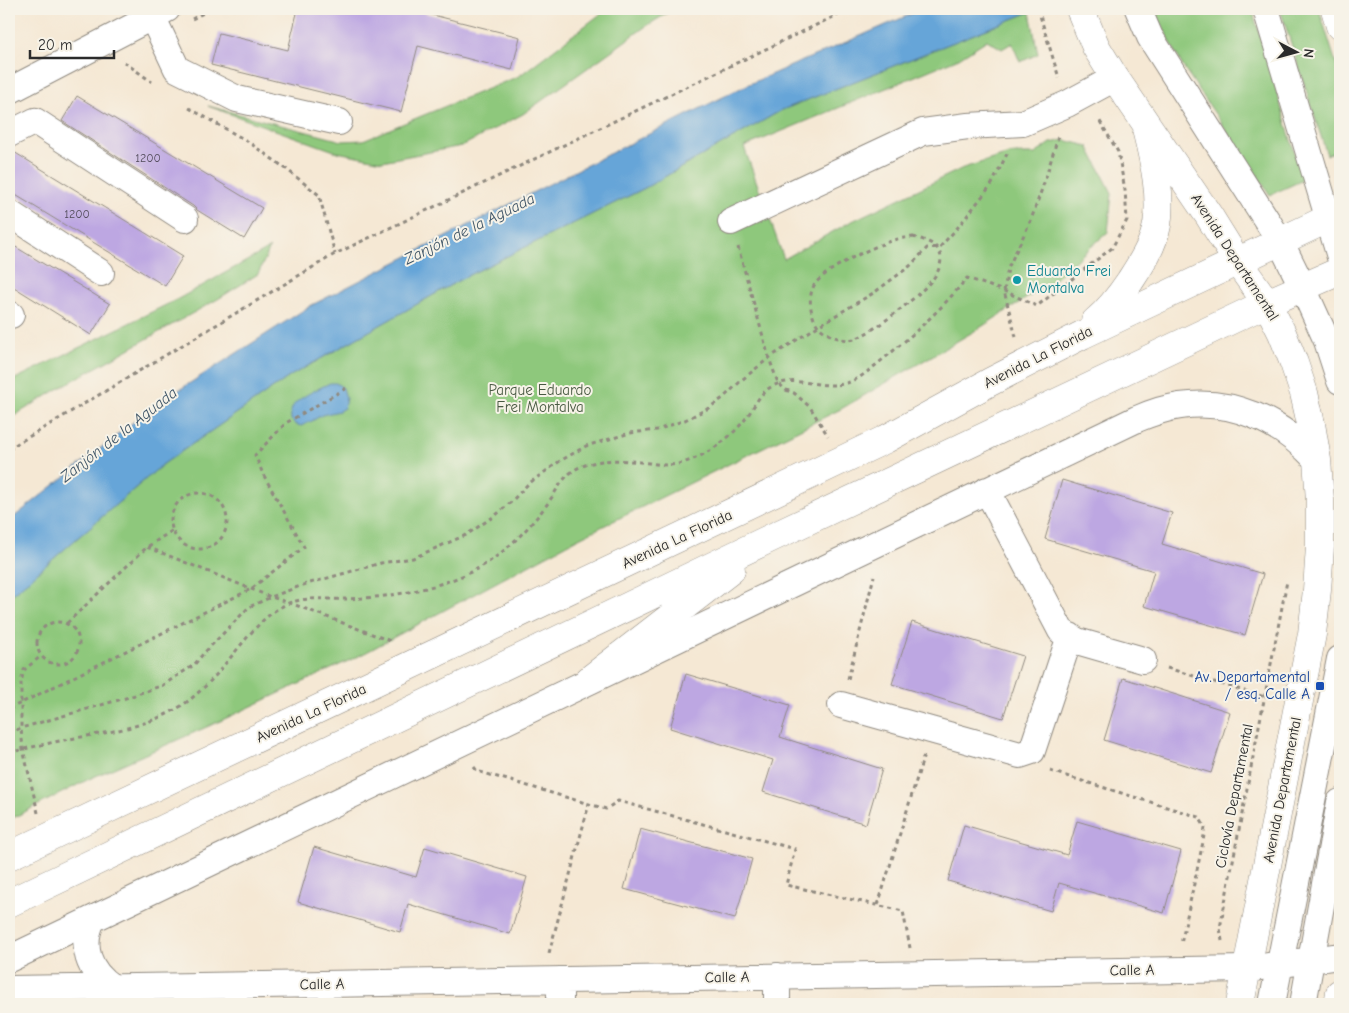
<svg xmlns="http://www.w3.org/2000/svg" width="1349" height="1013" font-family="'Comic Neue',sans-serif">
<style>
.green{fill:#8ec87c;stroke:#5c7a54}
.water{fill:#66a5d8;stroke:#486882}
.building{fill:#bda7e2}
.lines{fill:none;stroke-linecap:round;stroke-linejoin:round}
.minor-casing{stroke:#908a80;stroke-width:28}
.major-casing{stroke:#908a80;stroke-width:29}
.path{stroke:#908a80;stroke-width:3;stroke-dasharray:4 4;stroke-linecap:butt}
.minor{stroke:#fff;stroke-width:26}
.major{stroke:#fff;stroke-width:28}
.culture-dot{fill:#0f9aa8;stroke:#f7f3e8;stroke-width:2}
.transit-dot{fill:#1a4fb4;stroke:#f7f3e8;stroke-width:2}
.labels{text-anchor:middle;stroke-width:4;stroke-linejoin:round;paint-order:stroke}
.number-label{font-size:12px;fill:#504a59}
.street-label{font-size:15px;fill:#2b2b2b;stroke:#f7f3e8}
.culture-label{font-size:15px;fill:#0d838f;stroke:#f7f3e8;text-anchor:start}
.park-label{font-size:15px;fill:#495a43;stroke:#f7f3e8}
.transit-label{font-size:15px;fill:#164399;stroke:#f7f3e8;text-anchor:end}
.water-label{font-size:16px;font-style:italic;fill:#405668;stroke:#f7f3e8}
</style>
<rect width="100%" height="100%" fill="#f7f3e8"/>
<filter id="ink" filterUnits="userSpaceOnUse"><feTurbulence type="fractalNoise" baseFrequency=".02" numOctaves="2"/><feDisplacementMap in="SourceGraphic" scale="10" xChannelSelector="R" yChannelSelector="G"/><feConvolveMatrix kernelMatrix="1 2 1 2 8 2 1 2 1" color-interpolation-filters="sRGB"/></filter>
<filter id="wash" filterUnits="userSpaceOnUse"><feTurbulence type="fractalNoise" baseFrequency=".0096" numOctaves="4" result="noise"/><feDisplacementMap in="SourceGraphic" scale="20" xChannelSelector="R" yChannelSelector="G"/><feGaussianBlur stdDeviation="1.12" result="paint"/><feColorMatrix in="noise" values="0 0 0 0 0 0 0 0 0 0 0 0 0 0 0 0 0 1.4 0 .05"/><feComposite in="paint" operator="in"/></filter>
<g filter="url(#wash)">
<rect width="100%" height="100%" fill="#f5e8d4"/>
<path class="green" d="M607,9h67l-29,18 -122,87 -61,32 -80,15 -45,-9 -129,-46 134,35 21,-1 156,-64z
M1154,9h98l51,171 -33,15 -88,-130z
M1280,9h39l21,67v74l-13,5z
M1030,12l8,42 -18,8 -8,-19 -10,6 -15,-9 -28,18 -215,89 40,112 66,-37 113,-54 46,-14h26l16,-11 13,-3 24,6 24,47 -4,39 -59,52 -71,45 -137,80 -264,130 -216,116 -143,67 -129,57 -80,41v-223l153,-132 130,-90 173,-98 180,-89 137,-78z
M270,248l-12,26 -40,25 -155,87 -54,33v-37l169,-83z"/>
<path class="water" d="M923,9h106l1,3 -248,98 -137,78 -180,89 -173,98 -130,90 -153,132v-76l142,-113 159,-102 257,-131 182,-91z
M330,383h6l7,5 3,10 -2,10 -5,3 -17,4 -10,6 -11,5 -6,-2 -4,-4c0,-4 -1,-8 1,-12 4,-10 28,-20 38,-25z"/>
<g id="blocks">
<path class="building" d="M298,9h111l111,28 -8,33 -94,-24 -17,66 -190,-47 8,-32 69,17z
M77,96l185,112 -18,31 -47,-29 -4,-4 -131,-85z
M9,149l174,107 -18,30 -156,-95z
M9,243l101,61 -19,31 -82,-51z
M1062,480l110,33 -10,31 101,30 -18,61 -101,-29 10,-35 -109,-32z
M912,622l111,34 -20,62 -111,-34z
M686,674l104,31 -10,32 102,32 -16,55 -103,-32 10,-32 -103,-32z
M1123,678l107,34 -19,61 -107,-33z
M1077,821l104,30 -17,62 -105,-30 -8,28 -103,-30 16,-56 103,30z
M640,829l112,30 -17,60 -111,-30z
M314,847l102,30 9,-30 102,30 -17,57 -102,-30 -8,28 -102,-30z"/>
</g>
</g>
<g filter="url(#ink)">
<use href="#blocks" fill-opacity="0" stroke="#908a80" stroke-width="1"/>
<g class="lines">
<g class="minor-casing">
<path id="minor" d="M1138,9l12,28 130,204 23,47 24,53 13,40
M1266,9l74,248
M152,16l25,53 60,30 102,23
M9,91l158,-82
M9,134l26,-13 150,98
M9,213l92,60
M731,222l192,-90 45,-6 55,-3 44,-19 48,-26
M9,314l2,1
M987,490l74,141 16,10 66,19
M841,705l179,50 12,-4 38,-115
M92,920c-12,26 -4,51 20,67
M9,959l1128,-540c14,-6 28,-11 43,-13 54,-8 101,16 137,54
M777,976v28
M560,980v24
M9,989l1238,-20 93,-13
M1272,1004l68,-345
M1303,1004l37,-202"/>
</g>
<g class="major-casing">
<path id="major" d="M1080,9l16,38 19,31 94,138 28,45 30,42 15,30 12,30 10,30 7,31 6,36 3,40v47l-3,43 -5,44 -72,370
M1335,9l5,17
M1095,322c14,-12 25,-26 35,-41 11,-17 23,-35 27,-56 5,-29 -3,-64 -10,-92
M589,680l142,-110
M9,856l877,-417 104,-57 92,-47 258,-122
M9,903l764,-366 494,-234 73,-32
M1338,1004l2,-11"/>
</g>
<path class="path" d="M1038,9l21,69
M192,19l19,-10
M124,62l28,20
M189,108l58,33 38,27 34,27 16,59
M913,237c9,2 22,6 26,14 4,7 1,16 -2,22 -9,17 -64,60 -83,66 -11,3 -27,-4 -35,-12 -9,-10 -12,-32 -4,-43 12,-16 57,-37 76,-43 7,-3 15,-3 22,-4z
M738,247l31,111 9,25 8,7 8,3 16,14 18,29
M1016,337l-12,-46 4,-23 23,-48 14,-40 13,-43
M9,450l6,-5 320,-191 515,-245
M171 521a28 28 0 1 1 56 0a28 28 0 1 1-56 0Z
M147,547l124,50 19,6 103,39
M37 643a21 21 0 1 1 42 0a21 21 0 1 1-42 0Z
M67,623l80,-76 26,-17
M1167,668l98,29
M848,679l26,-103
M9,709l242,-120 53,-42 -41,-73 -8,-19 31,-32 62,-36
M9,733l12,-5 108,-31 34,-12 31,-20 9,-11 46,-47 22,-10 32,-12 78,-22 32,-5 53,-23 30,-20 15,-13 17,-18 32,-23 26,-15 44,-13 27,-3 28,-10 22,-11 16,-11 20,-19 26,-21 49,-32 57,-34 35,-26 17,-18 13,-1 19,-21 33,-42 17,-34
M9,753c18,-5 36,-9 55,-13 44,-8 93,-13 128,-42 12,-10 23,-21 32,-33 19,-21 38,-51 65,-62 19,-7 37,-3 56,-4 35,-1 68,-6 101,-17 14,-5 29,-11 41,-19 24,-16 44,-37 61,-60 8,-11 15,-27 28,-34 23,-12 48,-9 73,-6 11,2 23,3 33,0 24,-7 45,-22 61,-41 9,-10 15,-28 28,-35 22,-13 49,2 72,-3 14,-3 24,-12 34,-20 33,-26 64,-54 90,-86l37,13 33,15 75,-58 15,-28 -2,-30 -7,-38 -20,-34
M474,767l3,4 129,38 12,-8 177,48 -9,36 117,26 7,37
M1050,771l149,46 6,10 -2,15 -22,102
M38,813l-15,-64 -2,-21v-46l3,-12 17,-14
M878,905l46,-150
M1222,941l-2,-13 67,-347
M549,953l40,-149"/>
<use href="#minor" class="minor"/>
<use href="#major" class="major"/>
</g>
</g>
<circle class="culture-dot" cx="1017" cy="280" r="5"/>
<rect class="transit-dot" x="1315" y="681" width="10" height="10" rx="2.5"/>
<g class="labels">
<g class="number-label">
<text x="148" y="162">1200</text>
<text x="77" y="218">1200</text>
</g>
<g class="street-label">
<text transform="translate(1235 257) rotate(57)" y="5">Avenida Departamental</text>
<text transform="translate(1038 357) rotate(-27)" y="5">Avenida La Florida</text>
<text transform="translate(677 539) rotate(-25)" y="5">Avenida La Florida</text>
<text transform="translate(311 713) rotate(-25)" y="5">Avenida La Florida</text>
<text transform="translate(1282 790) rotate(-79)" y="5">Avenida Departamental</text>
<text transform="translate(1234 796) rotate(-79)" y="5">Ciclovía Departamental</text>
<text transform="translate(1132 970) rotate(-1)" y="5">Calle A</text>
<text transform="translate(727 977) rotate(-1)" y="5">Calle A</text>
<text transform="translate(322 984) rotate(-1)" y="5">Calle A</text>
</g>
<g class="culture-label">
<text x="1027" y="276">Eduardo Frei<tspan x="1027" dy="17">Montalva</tspan></text>
</g>
<g class="park-label">
<text x="540" y="395">Parque Eduardo<tspan x="540" dy="17">Frei Montalva</tspan></text>
</g>
<g class="transit-label">
<text x="1310" y="682">Av. Departamental<tspan x="1310" dy="17">/ esq. Calle A</tspan></text>
</g>
<g class="water-label">
<text transform="translate(469 228) rotate(-26)" y="6">Zanjón de la Aguada</text>
<text transform="translate(118 434) rotate(-38)" y="6">Zanjón de la Aguada</text>
</g>
</g>
<rect width="1349" height="1013" fill="none" stroke="#f7f3e8" stroke-width="30"/>
<g transform="translate(1296 52) rotate(96)" stroke="#f7f3e8" stroke-width="4" paint-order="stroke">
<path d="M0-4L9 19L0 12L-9 19Z" fill="#2b2b2b"/>
<text y="-8" font-size="14" font-weight="bold" text-anchor="middle" fill="#2b2b2b">N</text>
</g>
<path d="M30 50v8h84v-8" fill="none" stroke="#2b2b2b" stroke-width="2.5"/>
<text x="38" y="50" font-size="15" fill="#2b2b2b" stroke="#f7f3e8" stroke-width="4" paint-order="stroke">20 m</text>
</svg>
